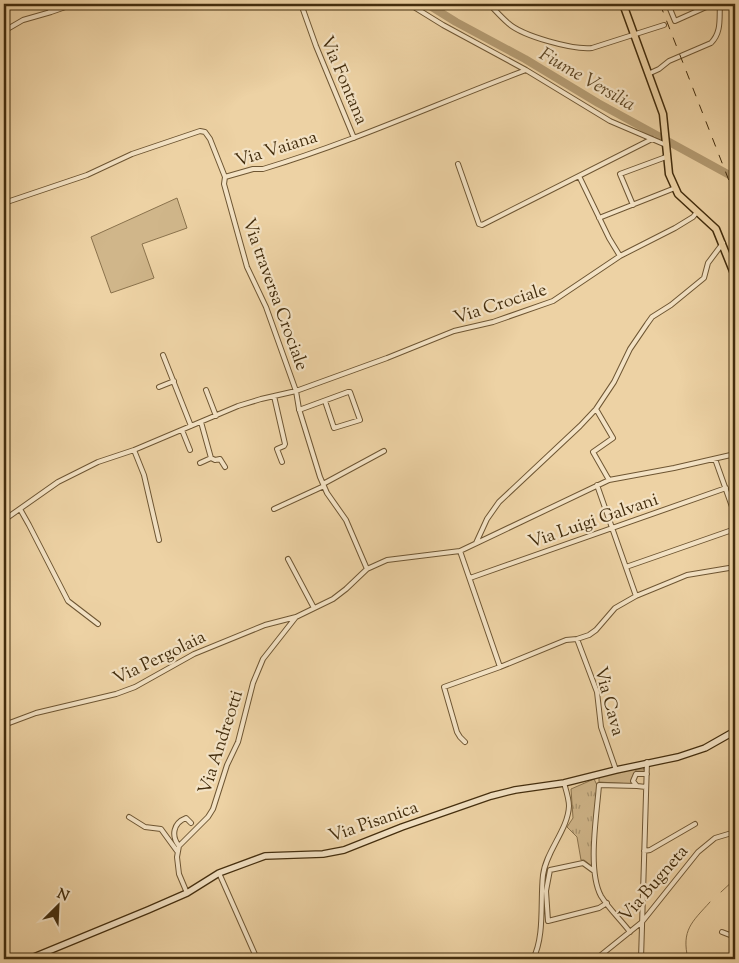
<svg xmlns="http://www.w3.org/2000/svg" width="739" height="963" font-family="'Sorts Mill Goudy',serif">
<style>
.grass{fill:#d0b68a;stroke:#8a724c}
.park{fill:url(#park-tufts);stroke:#8a724c}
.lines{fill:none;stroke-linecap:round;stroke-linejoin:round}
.stream{stroke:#866e49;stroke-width:1}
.river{stroke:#b39a71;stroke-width:8}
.street-casing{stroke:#6e5633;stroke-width:6}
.secondary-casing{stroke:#432d0d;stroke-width:8}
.primary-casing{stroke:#432d0d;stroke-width:9}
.street{stroke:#f3e2c4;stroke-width:4}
.secondary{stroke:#f3e2c4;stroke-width:5.5}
.primary{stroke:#edd2a4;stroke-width:6}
.rail{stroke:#432d0d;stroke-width:1;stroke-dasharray:9 9;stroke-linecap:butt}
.labels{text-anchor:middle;stroke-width:4.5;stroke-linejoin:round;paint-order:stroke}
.street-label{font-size:18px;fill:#432d0d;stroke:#f3e2c4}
.water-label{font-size:19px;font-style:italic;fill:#5f4826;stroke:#f3e2c4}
</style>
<defs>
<pattern id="park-tufts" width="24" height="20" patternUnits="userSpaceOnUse" patternTransform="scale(1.25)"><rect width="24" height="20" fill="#d0b68a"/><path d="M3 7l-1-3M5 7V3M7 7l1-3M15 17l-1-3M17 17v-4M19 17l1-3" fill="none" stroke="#aa946f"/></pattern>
</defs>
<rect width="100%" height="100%" fill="#edd2a4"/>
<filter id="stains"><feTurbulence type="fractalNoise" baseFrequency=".004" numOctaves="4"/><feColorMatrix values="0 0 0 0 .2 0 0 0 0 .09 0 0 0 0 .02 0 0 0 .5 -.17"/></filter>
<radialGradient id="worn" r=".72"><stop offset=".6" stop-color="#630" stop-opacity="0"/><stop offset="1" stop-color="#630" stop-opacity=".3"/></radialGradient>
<path class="grass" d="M177,198l10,30 -45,16 12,34 -43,15 -20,-56z
M643,767l1,3h-8c-1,6 -6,7 -4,14l-33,-2v-5z"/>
<path class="park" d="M594,779l3,6 -5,71 1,11 -9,-7h-3l-4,-23 -10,-10 6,-9 -2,-29z"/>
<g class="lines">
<path class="stream" d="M721,892l14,-13
M688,959c-7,-29 4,-37 22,-57"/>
<path class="river" d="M427,4l29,18 69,37 73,44 137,75"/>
<g class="street-casing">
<path id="street" d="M301,4l15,42 38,92
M409,4l34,21 83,45 84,51 56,24
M489,4c6,6 12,13 19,19 14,13 65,27 84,25l72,-23
M668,4l7,17 38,-17
M51,12l23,-8
M4,31l19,-11 28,-8 -3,-8
M648,74l11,-5 10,-8 42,-18c11,-11 8,-25 9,-39
M458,164l21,60 3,1 170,-86
M579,176l30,62 11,18
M225,177l-1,7 23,83 19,40 30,84 91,-33 67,-27 39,-9 60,-21 67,-45 55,-28 18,-11 4,-5
M4,203l83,-28 45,-21 68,-23 5,1 5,7 15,38 28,-8h10c90,-27 175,-66 263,-99
M633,205l-13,-31 46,-17
M599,218l76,-30
M163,355l28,71
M159,387l15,-6
M206,390l10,26
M274,396l11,48 -1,2 -7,3 5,13
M596,409l17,29 -20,14 16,28
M299,410l49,-18h2l10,28 -26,8 -9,-27
M182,430l8,20
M134,450l10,25 15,65
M211,458l4,2 5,-1 5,8
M715,459l20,56
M200,463l11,-5 -10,-36
M323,484l61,-33
M597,485l39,111
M20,509l9,16 39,76 30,23
M274,509l50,-23
M4,520l54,-38 40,-20 36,-12 104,-44 23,-7 35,-8 3,18 21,68 7,16 19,27 21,49
M476,543l11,-24 12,-17 81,-76 16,-17 18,-27 16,-33 17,-25 5,-7 19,-12 33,-27 4,-15 15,-20
M460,551l40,116 -56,20 13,45 3,5 5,5
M288,559l26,49
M626,567l109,-38
M470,578l256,-90
M577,639l20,53 4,35 15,43
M500,667l66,-27 11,-1 12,-4 7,-5 19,-22 21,-12 39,-16 12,-5 48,-8
M4,725l32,-12 80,-19 19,-7 59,-33 71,-29 31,-8
M646,787l-9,-1 -4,-5 3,-7h11
M129,817l16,10 16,2 16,22
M179,846c-8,-10 -6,-23 7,-28l5,5
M644,851l6,-1 45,-26
M594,871l-11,-8 -33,7 -4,21 2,30 51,-13 8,-5
M219,873l38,86
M187,893l-8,-19 -2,-17 2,-11 29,-29 5,-8 14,-44 11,-23 15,-59 10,-24 33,-42 37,-18 13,-10 21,-20 20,-9 73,-9 149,-71 65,-12 61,-14
M630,932c-9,-12 -21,-23 -29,-36 -14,-26 -4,-82 -2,-111l38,1
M722,932l13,5
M533,959c12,-23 7,-58 10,-84 3,-24 25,-45 26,-69 0,-7 -3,-16 -5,-23
M596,959l46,-37 56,-70 17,-14 20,-6
M641,959l6,-197"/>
</g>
<g class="secondary-casing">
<path id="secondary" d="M29,959l119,-49 39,-17 32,-20 46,-17 58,-2 21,-4 58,-23 89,-31 24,-6 49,-7 52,-13 62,-13 27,-9 30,-17"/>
</g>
<g class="primary-casing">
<path id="primary" d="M623,4l40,110 6,60 9,20 38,35 19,47"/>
</g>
<use href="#street" class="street"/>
<use href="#secondary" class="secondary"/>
<use href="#primary" class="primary"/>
<path class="rail" d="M660,4l75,192"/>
</g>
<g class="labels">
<g class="street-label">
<text transform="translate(345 80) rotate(67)" y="6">Via Fontana</text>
<text transform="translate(276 148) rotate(-17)" y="6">Via Vaiana</text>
<text transform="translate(276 294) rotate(70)" y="6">Via traversa Crociale</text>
<text transform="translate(500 303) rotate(-18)" y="6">Via Crociale</text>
<text transform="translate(593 520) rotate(-19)" y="6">Via Luigi Galvani</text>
<text transform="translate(159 657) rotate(-26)" y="6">Via Pergolaia</text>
<text transform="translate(610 701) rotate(75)" y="6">Via Cava</text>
<text transform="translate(220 742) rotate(-72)" y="6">Via Andreotti</text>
<text transform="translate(373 821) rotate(-19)" y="6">Via Pisanica</text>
<text transform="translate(653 883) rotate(-49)" y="6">Via Bugneta</text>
</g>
<g class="water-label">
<text transform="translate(588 78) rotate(30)" y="7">Fiume Versilia</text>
</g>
</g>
<rect width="739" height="963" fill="none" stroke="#edd2a4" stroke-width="20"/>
<rect x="5" y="5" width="729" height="953" fill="none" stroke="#432d0d" stroke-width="2.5"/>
<rect x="10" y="10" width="719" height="943" fill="none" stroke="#432d0d"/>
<g transform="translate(58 906) rotate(24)" stroke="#f3e2c4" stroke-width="4" paint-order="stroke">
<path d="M0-4L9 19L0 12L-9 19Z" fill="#432d0d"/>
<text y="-8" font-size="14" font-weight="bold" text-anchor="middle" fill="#432d0d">N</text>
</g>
<rect width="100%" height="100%" filter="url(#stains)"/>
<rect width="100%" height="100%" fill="url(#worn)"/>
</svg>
